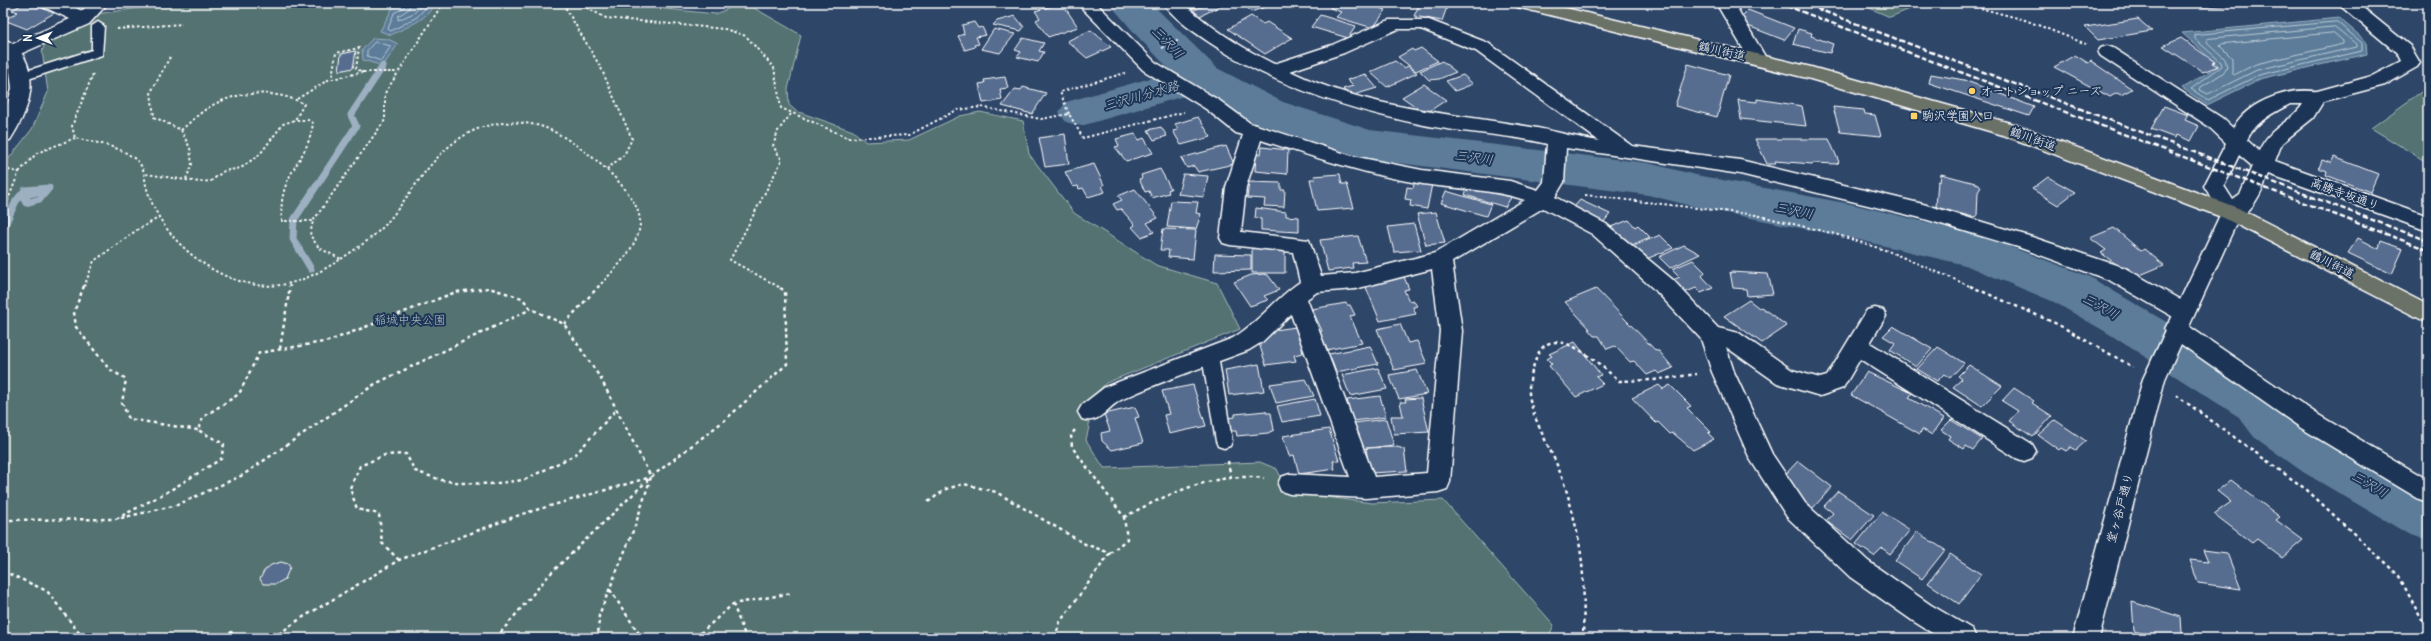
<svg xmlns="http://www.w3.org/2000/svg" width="2431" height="641" font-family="Delius,'Klee One',sans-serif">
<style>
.green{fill:#537271;stroke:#a9b8b8}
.water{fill:#5b7c99;stroke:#9db0c2}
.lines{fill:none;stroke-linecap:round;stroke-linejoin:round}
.shore{stroke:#bdcbd6;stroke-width:1}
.stream{stroke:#9db0c2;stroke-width:7}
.river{fill:#5b7c99;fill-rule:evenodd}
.building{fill:#576d90;stroke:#fff}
.service-casing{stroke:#fff;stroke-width:3}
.minor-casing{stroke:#fff;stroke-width:3}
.tertiary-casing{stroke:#fff;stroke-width:3}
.primary-casing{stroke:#fff;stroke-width:3}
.path-far1{stroke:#fff;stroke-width:2;stroke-dasharray:2.5 2.5;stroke-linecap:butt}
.path{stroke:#fff;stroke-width:2.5;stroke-dasharray:3.5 3.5;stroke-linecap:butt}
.service{fill:#1d3557;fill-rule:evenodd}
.minor{fill:#1d3557;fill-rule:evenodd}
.tertiary{fill:#1d3557;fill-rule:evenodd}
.primary{fill:#6a7166;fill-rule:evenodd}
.rail{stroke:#fff;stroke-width:2.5;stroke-dasharray:5.5 2.5;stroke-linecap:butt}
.poi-dot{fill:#ffd166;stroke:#1d3557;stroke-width:1.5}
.labels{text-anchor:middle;stroke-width:4;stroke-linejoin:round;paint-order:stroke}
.street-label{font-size:12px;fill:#fff;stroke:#1d3557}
.poi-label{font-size:12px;fill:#fff;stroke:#1d3557;text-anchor:start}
.park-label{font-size:12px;fill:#b2c0bf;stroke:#1d3557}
.water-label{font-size:13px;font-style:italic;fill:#b5c4d1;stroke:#1d3557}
</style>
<rect width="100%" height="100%" fill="#2e4668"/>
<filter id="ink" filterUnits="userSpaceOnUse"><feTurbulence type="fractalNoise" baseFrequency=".025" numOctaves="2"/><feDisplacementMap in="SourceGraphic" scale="8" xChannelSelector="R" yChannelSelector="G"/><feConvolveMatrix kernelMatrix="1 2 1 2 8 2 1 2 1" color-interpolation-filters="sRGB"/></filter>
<g filter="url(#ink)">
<path class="green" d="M176,3h461l19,5 60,6 18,-8 15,-1 52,30 -13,54 1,16 7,6 57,20 13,11 43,-2 51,-24 20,-4 43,9 6,33 45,59 82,52 61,18 23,46 -134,54 -18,19 1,25 -3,13 18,28 156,-6 17,7 11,23 84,11 71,-3 111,125 -6,13h-1545v-472l29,-37 16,-37 -6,-41 4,-9 50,-28z
M1858,3h67l-35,14z
M2428,87v76l-57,-35z
M2404,505l24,16v23z"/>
<path class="water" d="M405,3h29c-4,16 -30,25 -43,32l-11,-4 12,-22z
M2339,18l27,23 1,13 -107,25 -53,26 -25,-17 37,-22 -37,-33z
M373,38l15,1 10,5 -15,22 -20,-6 -1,-10z"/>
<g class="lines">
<path class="shore" d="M405,3l-2,5 -9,5 -6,16 3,2 26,-14 13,-14
M410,3l-1,6 -11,7v4l16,-7 10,-10
M2337,22l25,21v8l-103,24 -51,25 -17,-11 31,-23 -1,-4 -26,-23v-4z
M2335,27l21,17v3l-99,23 -49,24 -8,-4 1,-3 22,-14 4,-6 -2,-8 -18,-17v-3z
M2334,33l9,8v3l-87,20 -22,11 -2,-2v-15l-12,-12 2,-2z
M375,42l16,4 -10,15 -14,-5v-5z"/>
<path class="stream" d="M3,229l13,-28 9,-11 24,-2 -9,11 -14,4 -2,-4 5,-5 8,-2
M311,269l-18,-30 1,-19 62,-94 -5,-11 32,-49"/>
<path class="river" d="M1109,3h42l66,65 66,34 87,28 278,33 48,12 155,29 125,30 112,42 189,111 15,20 49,33 87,49v52l-20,-7 -105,-62 -49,-35 -15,-20 -133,-85 -52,-30 -89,-37 -114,-27 -155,-31 -48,-12 -281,-36 -114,-37 -55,-30 -117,34 -15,-4 -7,-10 7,-10 106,-30 -34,-35z"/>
</g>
<path class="building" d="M24,3h5l25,10 -27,16 -23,-9 14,-8 -6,-2z
M1062,3l16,24 -30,10 -12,-17 4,-2 -5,-7z
M1185,3h19l-12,6z
M1209,3h18l-27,13 -8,-5z
M1244,3h17l4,4 -14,5z
M1334,3h32l20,7 -13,18 -37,-11 5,-5 -11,-4z
M1420,3h17l10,4 -5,14 -28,-5z
M2198,3h34l2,2 -31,2z
M1748,10l46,18 -10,12 -41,-16 -3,-6z
M1320,15l36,11 -8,12 -37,-11z
M1015,16l9,11 -3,4 -28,-6 4,-4z
M1251,16l12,8 4,-2 25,16 -27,16 -37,-25z
M2138,19l14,12 -54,9 -13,-13z
M974,22l4,6 4,-1 4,8 -10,2 3,7 -5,1 1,2 -10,3 -7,-14 6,-2 -2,-9z
M994,29l21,5 -15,19 -19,-4z
M1798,29l14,4 -1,3 22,8 -3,9 -37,-9z
M1091,30l20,17 -24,11 -20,-17z
M1023,38l21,5 -5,8 5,1 -6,10 -21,-5 4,-5 -6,-2z
M2181,38l34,24 -3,1 6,3 -15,6 -40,-26z
M1421,48l17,13 -22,10 -18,-14 14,-8 2,2z
M356,51l-3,17 -14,3 2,-17z
M2075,55l13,8 3,-2 41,28 -11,6 -4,-2 -7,4 -56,-30z
M1395,61l9,7 4,-2 9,7 -30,14 -17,-15z
M1442,61l14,11 -17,7 -10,1 -9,-9z
M1688,64l41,11 -12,42 -42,-11z
M1365,74l12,14 -23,7 -3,-3 -4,1 -4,-4 10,-3 -6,-6z
M1931,74l33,6 70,27 -5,9 -100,-33z
M1463,75l10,9 -18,7 -9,-10z
M1005,77l3,11 -8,1 2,11 -19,3 -4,-19 6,-1 -1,-3z
M1424,84l22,16 -18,12 -3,-3 -3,2 -20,-14z
M1023,87l23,6 -14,21 -30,-8 13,-17 6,1z
M1757,99l45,7 4,20 -65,-7 -3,-19 19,2z
M2164,106l24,9 -3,5 14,6 -8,15 -15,-6 -1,3 -24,-9z
M1833,107l31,3 1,4 10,1 6,21 -41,-4z
M1198,117l13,20 -30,8 -8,-14 5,-1 -3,-6z
M1161,127l6,9 -13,4 -6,-10z
M1065,134l4,30 -24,3 -6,-29z
M1135,134l4,6 5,-2 9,15 -27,8 -11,-14 4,-1 -3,-7z
M1755,139h74l10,23 -2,2 -24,-1 -1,1 -37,-3 1,3h-9z
M1226,146l8,18 -36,8 -4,-6 -7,2 -6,-10z
M1262,147l26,3 -1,24 -32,-3 1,-17h5z
M2334,157l44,17 -8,18 -44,-17 1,-4 -8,-3 3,-8 9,3z
M1094,164l10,21 -2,1 3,6 -17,5 -5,-9 -4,1 -1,-3 -5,1 -8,-15z
M1160,169l11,20 -3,1 1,3 -17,5 -3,-7 -4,1 -6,-13 3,-1 -1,-3z
M1183,174l25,2 -4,21 -26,-3z
M1340,174l2,10h5l7,24 -37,3 -7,-32h5l-1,-3z
M1941,174l38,10 2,3 -3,5 -1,24 -4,1 -37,-10 2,-26 2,1z
M2048,177l27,15 -17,13 -26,-16z
M1415,181l17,3 -5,25 -17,-3 1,-6 -6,-1 2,-12 6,1z
M1249,182l32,1v7h4l-1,17 -20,-1 1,-7 -18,-1z
M1467,188l45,8 -7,11 -40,-12z
M1135,189l23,29 -11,5 7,9 -13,5 -9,-10 3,-2 -14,-16 -4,1 -4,-6 9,-4 -4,-4z
M1446,191l45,13 -5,12 -45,-13z
M1580,200l30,14 -7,9 -30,-15z
M1171,201l27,1 -2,11 5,1 -5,15 -29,-2z
M1256,208l30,4v4l13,1v15l-38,-2v-11l-6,-1z
M1436,212l9,31 -19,2 -9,-31z
M1629,220l6,7 3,-2 12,12 -23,10 -19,-19z
M1414,224l7,26 -27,2 -6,-25z
M2114,228l27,23 3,-2 20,16 -26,11 -13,-10 -4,2 -20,-15 5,-3 -16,-12z
M1163,229l33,1 -3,29 -25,-2 1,-7h-9z
M1660,235l13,13 -29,12 -13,-13z
M1358,236l8,26 -14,1 1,5 -25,3 -8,-31z
M2358,238l21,11 2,-8 22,8 -11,25 -44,-21z
M1684,245l16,9 -30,14 -11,-11z
M1252,248l33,1v24h-33z
M1215,254l36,1v15l-37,1z
M1693,260l12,12 -3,4 11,12 -12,5 -5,-5 -19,8 -12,-13 15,-6 -8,-8z
M1730,272l38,2 5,20 -26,2 -1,-7 -13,-1z
M1264,274l4,1 11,15 -15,6 4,4 -18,6 -16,-24 17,-7z
M1404,277l5,12 -5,1 5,11 4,-1 4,6 -4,1 3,7 -36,7 -15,-36z
M1596,289l60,62h3l14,17 -14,6 -3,-3 -9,4 -13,-14 -4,1 -15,-16 -8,3 -8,-13h-5l-6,-7h2l-25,-27z
M1749,300l10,8 2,-1 26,19 -25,17 -38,-27z
M1346,303l1,2h3l5,10 -5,1 12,27 -36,7 -7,-18 3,-1 -10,-22z
M1400,324l8,19 9,-2 10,23 -33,6 -17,-41z
M1893,326l39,23 -16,18 -26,-17 5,-7 -12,-7z
M1296,327l10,18 -5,1 2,7 -9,2 2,6 -30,4 -8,-25 3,-8z
M1575,342l26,33 -5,2 7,7 -27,13 -27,-31 3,-2 -5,-5 5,-3 -3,-2z
M1370,346l8,18 -42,8 -7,-18z
M1938,347l26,16 -14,15 -6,-4 -7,7 -20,-12z
M1259,364l5,27 -35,4 -4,-25z
M1969,365l33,21 -20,20 -29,-19 9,-8 -4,-3z
M1378,368l9,21 -37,7 -8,-21z
M1417,370l10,24 -28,5 -10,-24z
M1867,372l45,21 -3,5 35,20 -12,17 -10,-6 -2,5 -69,-39z
M1306,379l8,17 -38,7 -6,-19z
M1193,385l13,41 -37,8 -5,-19 5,-1 -7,-23z
M1659,385l4,4 7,-4 21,21 -4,2 24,24 -3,1 6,6 -21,11 -20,-17 -3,1 -12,-12 -2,1 -24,-25z
M2014,388l20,13 -2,2 20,13 -19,21 -24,-16 9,-10 -16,-10z
M1380,396l6,21 -33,4 -6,-21z
M1421,398l8,34 -35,2 -3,-18h12l-3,-14h6l-1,-3z
M1315,399l5,17 -38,6 -5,-16z
M1135,407l4,10 -4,1 8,25 -31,7 -10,-9 -1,-8 9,-2 -6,-17z
M1266,411v2h5l3,17 -6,3 -31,3 -1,-5h-6l-2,-13 7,-1v-3z
M1386,419l8,26 -34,4 -6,-26z
M1951,420l31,19 -9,11 -7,-4 -2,3 -16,-10 2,-3 -9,-6z
M2055,420l31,21 -10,9 -5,-3 -5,4 -5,-3 -2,2 -21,-15z
M1329,429l10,32h-6l2,8 -36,5 -5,-19 -5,1 -6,-20z
M1397,447l7,2 3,22 -37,2 -4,-25z
M1798,461l34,26 -19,21 -17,-12 -4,-7 2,-3 -12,-8z
M2231,480l49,37 -4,3 27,20 -21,18 -25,-19 -5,4 -38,-29 17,-12 -14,-11z
M1838,491l36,24 -22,25 -26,-19 7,-8 -9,-7z
M1882,512l28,18 -20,24 -8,-6 -8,8 -18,-12z
M1917,532l28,18 -23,29 -27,-18z
M2203,550l24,3 14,36 -43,-6 -8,-23 18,2z
M1950,554l31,20 -22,30 -31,-21z
M281,562l7,2 2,3 -5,12 -9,5h-13l-3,-5 4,-8 7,-6z
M2132,602l49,15 1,16 6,2 1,3h-32l-23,-7z"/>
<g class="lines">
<g class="service-casing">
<path id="service" d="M98,22l6,4 -2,29 -77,25h-8l-2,-3 2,-3 75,-24v-24z
M1210,350l5,2 3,4 14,85 -2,5 -6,2 -6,-2 -2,-5 -14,-85 3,-4z"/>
</g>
<g class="minor-casing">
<path id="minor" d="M41,3h25l16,8 7,-8h19l-19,21 -71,31h-12l-3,-4 3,-4 64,-28 -26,-12z
M1077,3h19l59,59 65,39 30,22 102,33 70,14 88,11 28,9 6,-8 3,-38c-40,-10 -83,-11 -123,-19 -73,-15 -147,-38 -209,-79 -18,-12 -40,-26 -52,-43h20c28,25 57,44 91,61l58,-19 57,-25h40l59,23 144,103 108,14 183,44 109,33 93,31 66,38 3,6 -3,6 -8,2 -8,-2 -66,-38 -91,-33 -97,-29 -181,-44 -174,-26 -2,34 -9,15 51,27 67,56 45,48 21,5 53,37 28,8 7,-2 40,-66 8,-2 8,2 3,6 -16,27 162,101 4,7 -4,7 -8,3 -8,-3 -156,-99 -17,29 -23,8 -43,-13 -51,-36 8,25 38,82 33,49 63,58 63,44 41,24 4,9h-36l-27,-17 -63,-44 -63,-60 -37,-58 -38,-87 -11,-33 -44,-47 -65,-58 -49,-26 -91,54 10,69 -12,151 -3,7 -9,3 -72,6 -76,-4 -9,-3 -3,-7 3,-7 9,-3 60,3 -59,-163 -29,28 -13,8c-42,16 -85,30 -126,49 -16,7 -22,26 -41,20l-4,-7 4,-7 23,-18 128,-49c25,-15 43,-40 67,-56l-7,-30 -63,-7 -7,-2 -3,-5 6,-51 17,-52 -7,-2 -30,-24 -63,-39zM1398,29h23l55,22 123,90c-21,-3 -41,-9 -62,-13 -85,-15 -167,-18 -247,-57l54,-18zM1261,140c53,17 106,35 162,44 34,5 69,5 102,16l-90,53 -80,20 -34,3 -12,-36 -68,-8 5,-45zM1432,269l8,62 -13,142 -53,4 -67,-178 10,-7 38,-3z
M1716,3h18l33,57 -3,4h-12z
M2107,46l6,2 109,70 11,10c16,-29 61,-43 91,-35l2,4 -13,21 -31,25 -7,18 153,55v15l-159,-57c-8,18 -20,51 -45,44l-20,-32 22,-43 -18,-17 -107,-70 -3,-4 3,-4zM2290,104h13c-13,20 -32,21 -44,47l-12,-11c9,-19 26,-27 43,-36zM2239,155l13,11 -12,29 -7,5 -9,-14z
M2176,321l8,2 133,91 111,66v22l-9,-3 -118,-71 -133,-93 -3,-6 3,-6z"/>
</g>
<g class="tertiary-casing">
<path id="tertiary" d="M2337,3h20l53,43 10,17 -3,4 -32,18 -68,18 -7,-2 -2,-4 2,-4 62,-17 29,-15 -4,-8z
M3,39c10,3 16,10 21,18 15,28 2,58 -14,83l-7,1v-22l9,-31 -3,-24 -6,-9z
M2231,206l7,2 3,5 -76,166 -66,259h-26l70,-259 78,-166 3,-5z"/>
</g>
<g class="primary-casing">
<path id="primary" d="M1514,3h31l266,64 206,58 221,83 190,97v18l-204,-105 -221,-83 -196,-57 -290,-71z"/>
</g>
<path class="path-far1" d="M565,3v4l36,61 31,71 -8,16 -17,14
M578,3l28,15 119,11 21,7 28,32 7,40 68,30 60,-3 48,-25 24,-3 60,12 28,-5 14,24 101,-26
M1961,3l64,17 61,24
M117,29l65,-5
M1162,48l17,-8
M170,57l-19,35 3,25 27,13 9,18 2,17 -6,14
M363,72h33
M93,74l-21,52 3,12c21,5 49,8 64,25 7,8 5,17 8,26 3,10 7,19 12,28 23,39 73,74 121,68 23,-3 42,-14 61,-26l-22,-11 -9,-13 3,-14 72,-101v-27l58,-90
M297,99l31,-19 35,-8 -7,-3 3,-21 -23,5 -4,24
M1069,114l-9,-22 65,-19
M181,130c11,-9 21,-20 34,-26 26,-14 64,-14 89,0l-9,16
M3,169l16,3 -16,40
M19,172l18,-19 38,-15
M146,174l53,8 12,-1 13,-10 17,-3 19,-14 23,-30 12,-4h13l5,3c-5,41 -36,49 -31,98h31
M1585,195l171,20 79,19 53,17 84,36
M341,259c16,-11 32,-21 45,-35 28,-33 48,-76 89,-94 20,-9 50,-10 71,-2 28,11 94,61 94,94 0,24 -27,49 -42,65
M84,287l10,-26 43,-31 23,-13
M289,287l1,-3
M779,287l-49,-27 52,-100 -9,-14 5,-15 13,-17"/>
<path class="path" d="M84,286l-10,26 2,15 33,42 17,10 -4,24 7,16 69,11
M1970,286l87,38 76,43
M564,324l35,-38
M280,349l10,-63
M2176,395l131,95 92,86 29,56
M1228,461l3,17
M928,502l18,-13 18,-5 32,8 89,52 25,9 17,-14 -3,-22 -52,-70 -1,-12 4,-5
M1124,517c44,-23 89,-45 140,-39
M121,518l56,-13 66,-30 132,-91 156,-75
M116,519l53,-28 52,-32 3,-15 -26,-14 5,-13 36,-23 20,-41 70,-12 127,-49 33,-4 33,10 9,11 33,15 37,55 50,98 -16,49 -36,89 -1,23
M3,520l113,-1
M399,560l-17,-17 -3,-29 -22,-5 -7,-21 10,-22 25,-11 21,-1 9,17 26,9 22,3 27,1 34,-4 51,-25 41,-45
M3,571l44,20 36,47
M610,590l32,48
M733,604l13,34
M231,631l2,7
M273,638l27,-19 99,-59 123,-46 129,-37
M496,638l53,-63 102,-98 74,-57 62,-56 -2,-73 -8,-5
M695,638l38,-34 59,-11
M1055,638l5,-16 50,-69
M1583,638c1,-36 2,-71 -6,-106 -5,-23 -11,-46 -20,-67 -9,-21 -22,-42 -27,-65 -3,-12 1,-26 5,-39 15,-46 65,4 84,20l35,-1 43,-6"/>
<use href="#service" class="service"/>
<use href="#minor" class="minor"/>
<use href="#tertiary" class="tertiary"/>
<use href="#primary" class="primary"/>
<path class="rail" d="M1779,3l649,247
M1802,3l626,238"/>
</g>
</g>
<g class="poi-dot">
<circle cx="1972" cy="91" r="4"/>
<rect x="1910" y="112" width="8" height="8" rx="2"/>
</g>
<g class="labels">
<g class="street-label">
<text transform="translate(1722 51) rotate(13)" y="4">鶴川街道</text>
<text transform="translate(2033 139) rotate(20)" y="4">鶴川街道</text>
<text transform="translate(2345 194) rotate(20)" y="4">高勝寺坂通り</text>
<text transform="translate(2332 264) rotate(27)" y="4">鶴川街道</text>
<text transform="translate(2120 508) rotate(-75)" y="4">堂ヶ谷戸通り</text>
</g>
<g class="poi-label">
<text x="1980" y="95">オートショップ ニーズ</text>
<text x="1922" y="120">駒沢学園入口</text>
</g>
<g class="park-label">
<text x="410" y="324">稲城中央公園</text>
</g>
<g class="water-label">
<text transform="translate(1168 42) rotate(46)" y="5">三沢川</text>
<text transform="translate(1141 95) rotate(-16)" y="5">三沢川分水路</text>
<text transform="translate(1474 157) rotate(7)" y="5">三沢川</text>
<text transform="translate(1794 210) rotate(11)" y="5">三沢川</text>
<text transform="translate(2101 306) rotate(29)" y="5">三沢川</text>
<text transform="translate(2370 484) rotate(30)" y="5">三沢川</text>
</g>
</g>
<rect width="2431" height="641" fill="none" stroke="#1d3557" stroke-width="16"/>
<rect x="8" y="8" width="2415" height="625" fill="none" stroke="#fff" stroke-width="1.5" filter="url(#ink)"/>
<g transform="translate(38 38) rotate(270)" stroke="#1d3557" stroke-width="3" paint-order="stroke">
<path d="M0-3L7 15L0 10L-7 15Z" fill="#ffffff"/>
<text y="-6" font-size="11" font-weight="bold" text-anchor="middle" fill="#ffffff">N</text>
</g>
</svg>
